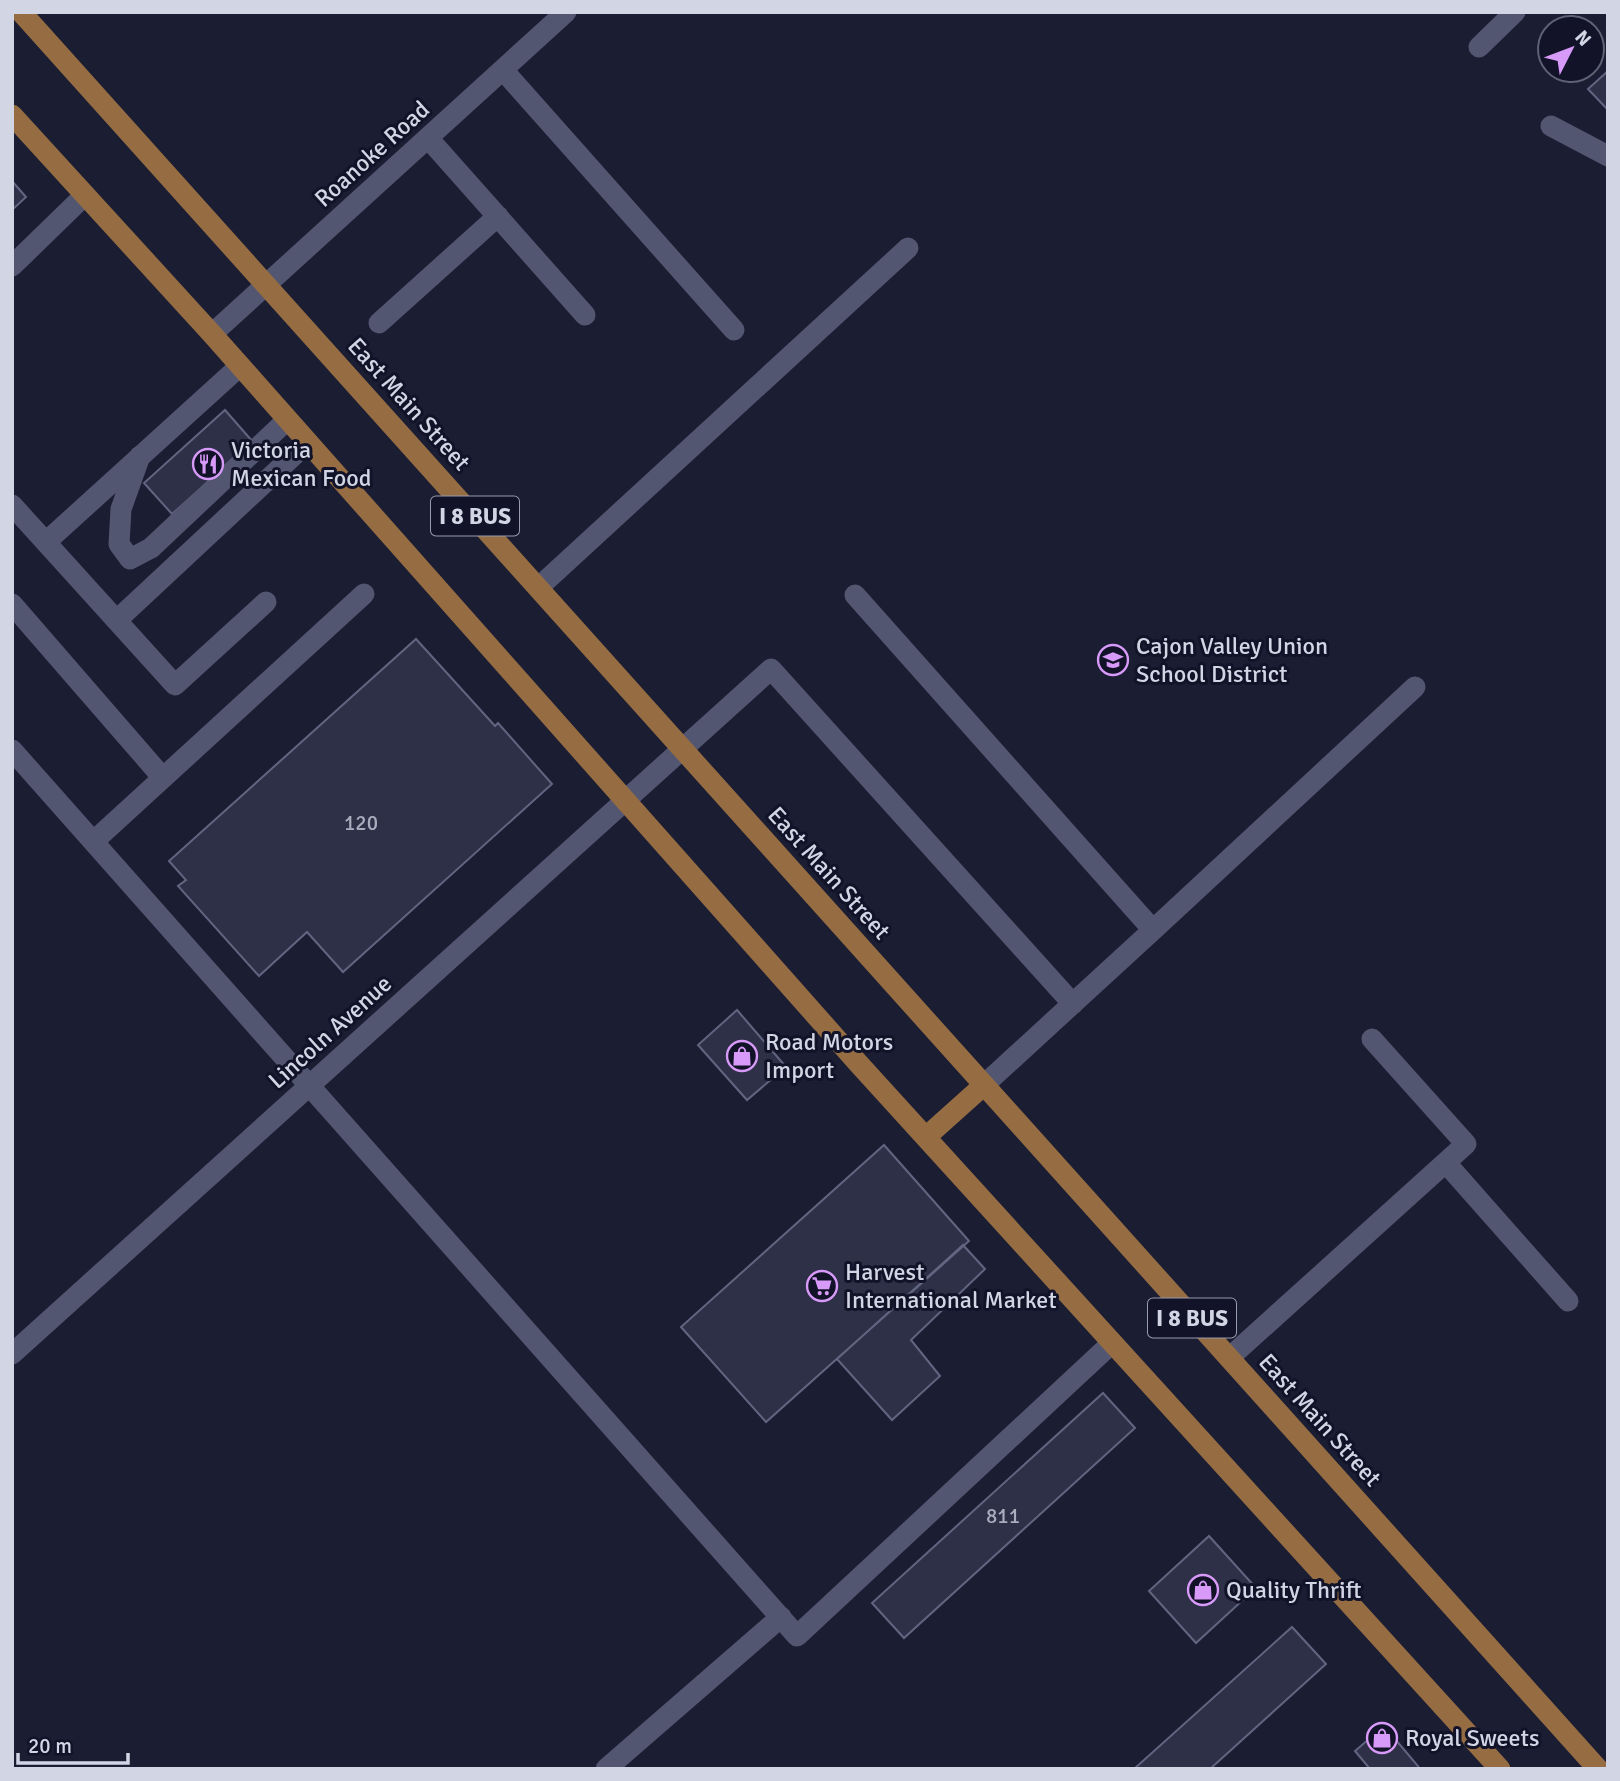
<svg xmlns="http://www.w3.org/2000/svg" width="1620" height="1781" font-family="Signika,sans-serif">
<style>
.building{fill:#2e3048;stroke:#616580;stroke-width:2}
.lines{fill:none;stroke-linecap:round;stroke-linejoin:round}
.minor{stroke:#535671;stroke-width:21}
.major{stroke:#966d42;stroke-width:21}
.labels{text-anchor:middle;stroke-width:6;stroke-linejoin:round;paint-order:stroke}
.number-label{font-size:21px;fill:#a9acbd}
.shield{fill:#121329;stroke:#989bac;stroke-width:2}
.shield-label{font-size:23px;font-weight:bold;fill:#d2d5e4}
.street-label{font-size:24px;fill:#d2d5e4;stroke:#121329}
.poi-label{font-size:24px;fill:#d2d5e4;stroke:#121329;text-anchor:start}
</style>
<rect width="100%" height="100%" fill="#1b1d33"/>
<path class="building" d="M1608,71v39l-20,-21z
M12,181l14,16 -14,13z
M225,410l28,32 -81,72 -28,-31z
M416,639l79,87 3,-3 54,61 -209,188 -36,-40 -48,44 -81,-90 8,-6 -17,-19z
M737,1010l49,57 -39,33 -49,-55z
M884,1145l85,96 -203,181 -85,-95z
M963,1245l22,24 -74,71 29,36 -48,44 -55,-61z
M1103,1393l32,35 -231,210 -32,-35z
M1209,1536l47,52 -60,55 -47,-52z
M1292,1627l34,37 -116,105h-76z
M1384,1726l34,40 2,3h-50l-15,-18z"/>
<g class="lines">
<path class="minor" d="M1479,47l36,-35
M503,70l231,260
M1551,126l57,30
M428,138l157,177
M12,266l73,-71
M379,323l119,-107
M212,334l354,-322
M140,456l-19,53 -2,35 11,15 21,-11 136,-128
M12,505l163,180 91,-83
M46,542l194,-176
M539,587l369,-339
M855,595l298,335 -169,155
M12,604l151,174
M117,620l190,-177
M12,750l785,886 315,-293
M94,841l270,-247
M1153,930l262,-243
M1446,1163l122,138
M12,1354l759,-685 302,335
M1229,1358l237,-214 -94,-105
M606,1769l175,-152"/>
<path class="major" d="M21,12l1577,1757
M12,115l200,219 646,729 642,706
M926,1137l58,-52"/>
</g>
<defs>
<g id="restaurant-ring" transform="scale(1.575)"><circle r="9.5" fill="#121329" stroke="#d89af8" stroke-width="1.5"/><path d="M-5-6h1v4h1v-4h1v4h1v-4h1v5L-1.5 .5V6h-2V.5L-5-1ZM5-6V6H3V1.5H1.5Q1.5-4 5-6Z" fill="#d89af8"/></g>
<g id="school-ring" transform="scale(1.575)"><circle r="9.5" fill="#121329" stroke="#d89af8" stroke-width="1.5"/><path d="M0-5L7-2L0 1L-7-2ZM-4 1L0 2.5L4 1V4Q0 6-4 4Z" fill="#d89af8"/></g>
<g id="shop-ring" transform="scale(1.575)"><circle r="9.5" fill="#121329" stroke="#d89af8" stroke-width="1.5"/><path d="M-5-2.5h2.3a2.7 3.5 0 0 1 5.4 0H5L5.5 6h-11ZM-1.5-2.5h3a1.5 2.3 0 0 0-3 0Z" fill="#d89af8"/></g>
<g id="supermarket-ring" transform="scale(1.575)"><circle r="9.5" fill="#121329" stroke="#d89af8" stroke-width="1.5"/><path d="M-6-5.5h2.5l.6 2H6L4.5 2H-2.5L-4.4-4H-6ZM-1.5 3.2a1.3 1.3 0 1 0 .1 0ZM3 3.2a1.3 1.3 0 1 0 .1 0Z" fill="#d89af8"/></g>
</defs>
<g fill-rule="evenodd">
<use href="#restaurant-ring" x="208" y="464"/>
<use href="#school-ring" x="1113" y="660"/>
<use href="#shop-ring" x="742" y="1056"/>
<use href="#supermarket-ring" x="822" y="1286"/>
<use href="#shop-ring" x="1203" y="1590"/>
<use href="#shop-ring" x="1382" y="1738"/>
</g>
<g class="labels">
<g class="number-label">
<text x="361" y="830">120</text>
<text x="1003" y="1523">811</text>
</g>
<g class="shield">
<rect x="431" y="496.5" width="88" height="39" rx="5"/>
<rect x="1148" y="1298.5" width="88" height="39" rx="5"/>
</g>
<g class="shield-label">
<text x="475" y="524">I 8 BUS</text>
<text x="1192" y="1326">I 8 BUS</text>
</g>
<g class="street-label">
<text transform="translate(372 154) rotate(-42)" y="8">Roanoke Road</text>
<text transform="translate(409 404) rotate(48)" y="8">East Main Street</text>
<text transform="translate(829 873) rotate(48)" y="8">East Main Street</text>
<text transform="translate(330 1032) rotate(-42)" y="8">Lincoln Avenue</text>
<text transform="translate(1320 1420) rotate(48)" y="8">East Main Street</text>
</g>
<g class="poi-label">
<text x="231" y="458">Victoria<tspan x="231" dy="28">Mexican Food</tspan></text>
<text x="1136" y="654">Cajon Valley Union<tspan x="1136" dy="28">School District</tspan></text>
<text x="765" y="1050">Road Motors<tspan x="765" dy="28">Import</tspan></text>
<text x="845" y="1280">Harvest<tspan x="845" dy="28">International Market</tspan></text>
<text x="1226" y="1598">Quality Thrift</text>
<text x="1405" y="1746">Royal Sweets</text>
</g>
</g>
<rect width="1620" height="1781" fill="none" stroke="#d2d5e4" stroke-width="28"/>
<g transform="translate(1571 49) rotate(48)"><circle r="33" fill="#121329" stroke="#5f6174" stroke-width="2"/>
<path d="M0-5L12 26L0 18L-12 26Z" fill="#d89af8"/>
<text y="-10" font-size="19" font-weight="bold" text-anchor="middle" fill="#d2d5e4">N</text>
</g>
<path d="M18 1753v10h110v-10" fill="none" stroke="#d2d5e4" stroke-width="3.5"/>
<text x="28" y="1753" font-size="21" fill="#d2d5e4" stroke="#121329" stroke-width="5" paint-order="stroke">20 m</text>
</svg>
